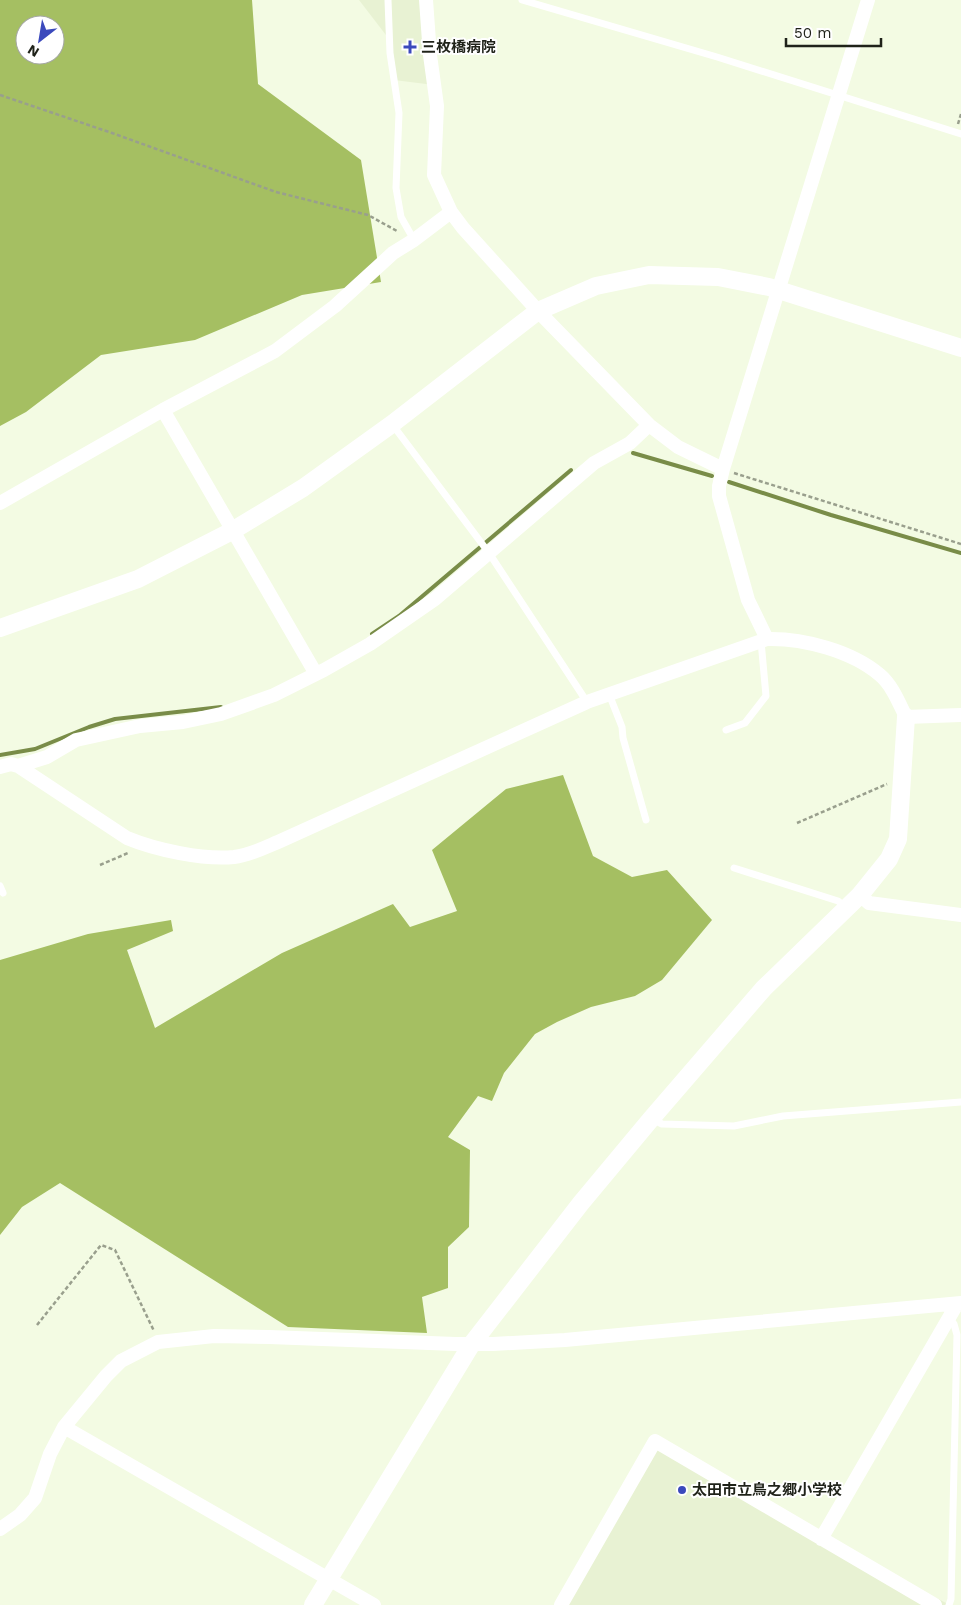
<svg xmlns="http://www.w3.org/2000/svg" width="961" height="1605" font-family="'Work Sans','Noto Sans JP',sans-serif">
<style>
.built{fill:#e8f2d3}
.forest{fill:#a5bf62;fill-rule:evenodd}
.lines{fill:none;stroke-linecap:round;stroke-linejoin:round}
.stream{stroke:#798c48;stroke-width:4}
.path{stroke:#999f8d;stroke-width:2.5;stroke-dasharray:4 2.5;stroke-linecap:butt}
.service{stroke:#fff;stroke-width:7}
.minor{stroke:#fff;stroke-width:14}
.tertiary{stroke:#fff;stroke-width:18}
.poi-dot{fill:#3b49bc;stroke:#fff;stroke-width:2}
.labels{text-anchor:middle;stroke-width:4;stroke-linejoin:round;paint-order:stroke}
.poi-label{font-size:15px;font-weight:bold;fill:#1f2219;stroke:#fff;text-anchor:start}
</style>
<rect width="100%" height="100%" fill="#f3fbe3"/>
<path class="built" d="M359,0h67l8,85 -40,-5 -5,-41z
M655,1441l166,98 129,66h-389z"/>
<path class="forest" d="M0,0h252l6,84 103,76 20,122 -79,13 -107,45 -94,15 -75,57 -26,14zM25,25h30v30h-30z
M563,775l30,81 39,21 35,-7 45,50 -50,60 -27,16 -44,11 -34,15 -22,12 -31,39 -12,28 -14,-5 -30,41 22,13 -1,77 -21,20v41l-26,9 5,36 -139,-6 -228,-144 -38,24 -22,28v-275l88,-26 83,-14 2,11 -46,19 28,78 127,-75 111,-49 17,23 47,-16 -25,-61 74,-61z"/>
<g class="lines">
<path class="stream" d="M633,453l79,23
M729,482l102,33 130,38
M372,634l27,-18 172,-146
M0,755l35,-6 54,-22 26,-8 106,-12"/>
<path class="path" d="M0,95l112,38 164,59 92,23 29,16
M958,124l3,-10
M734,473l227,71
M797,823l90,-39
M100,865l28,-12
M37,1325l64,-80 14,5 39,81"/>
<path class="service" d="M388,0l2,53 9,60 -3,75 5,29 13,23
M522,0l195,57 244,77
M392,424l97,129 98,149
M609,694l13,33 1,11 23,82
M726,730l19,-7 21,-27 -5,-55
M734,868l104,33 9,7
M0,886l3,7
M652,1119l10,5 72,2 49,-10 178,-14
M949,1605l2,-6 6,-264 -3,-11 -5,-6"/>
<path class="minor" d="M426,0l4,55 7,51 -3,69 17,37 12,16 75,83 111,114 29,22 45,22
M868,0l-145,469 -4,17v10l29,104 19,39c36,-1 85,12 113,36 12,10 19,28 26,42l55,-2
M163,410l153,264
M0,503l163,-93 112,-59 60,-45 58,-53 21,-13 37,-28
M18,766l29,-9 29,-17 64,-14 43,-4 38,-8 53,-19 50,-25 46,-26 65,-45 159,-136 36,-20 19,-18
M0,767l11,-3 7,2 109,72c29,12 76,22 107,19 16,-2 30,-9 44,-15l309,-140 180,-63
M860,895l9,8 92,12
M64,1427l310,178
M0,1529l20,-14 15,-17 15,-44 14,-27 42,-51 15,-15 37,-19 56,-6 55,1 187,7h37l72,-4 396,-37
M821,1539l136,-235
M561,1605l94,-164 280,164"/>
<path class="tertiary" d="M0,628l138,-49 94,-48 71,-43 89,-64 146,-113 58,-25 53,-11 69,2 51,10 192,61
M313,1605l158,-260 110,-142 70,-84 113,-131 96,-93 29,-36 9,-20 8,-122"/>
</g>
<g class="poi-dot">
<path d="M407.5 39.5h5v5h5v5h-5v5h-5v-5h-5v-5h5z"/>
<circle cx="682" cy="1490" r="5"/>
</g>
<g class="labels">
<g class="poi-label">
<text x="421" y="52">三枚橋病院</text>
<text x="692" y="1495">太田市立鳥之郷小学校</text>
</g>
</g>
<g transform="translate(40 40) rotate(211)"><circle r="24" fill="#ffffff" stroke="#a5a7a3"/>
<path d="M0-4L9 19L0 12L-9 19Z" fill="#3b49bc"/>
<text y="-8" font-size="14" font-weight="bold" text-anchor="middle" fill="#1f2219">N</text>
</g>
<path d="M786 38v8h95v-8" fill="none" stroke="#1f2219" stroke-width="2.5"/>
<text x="794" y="38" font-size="15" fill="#1f2219" stroke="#ffffff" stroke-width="4" paint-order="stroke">50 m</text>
</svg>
